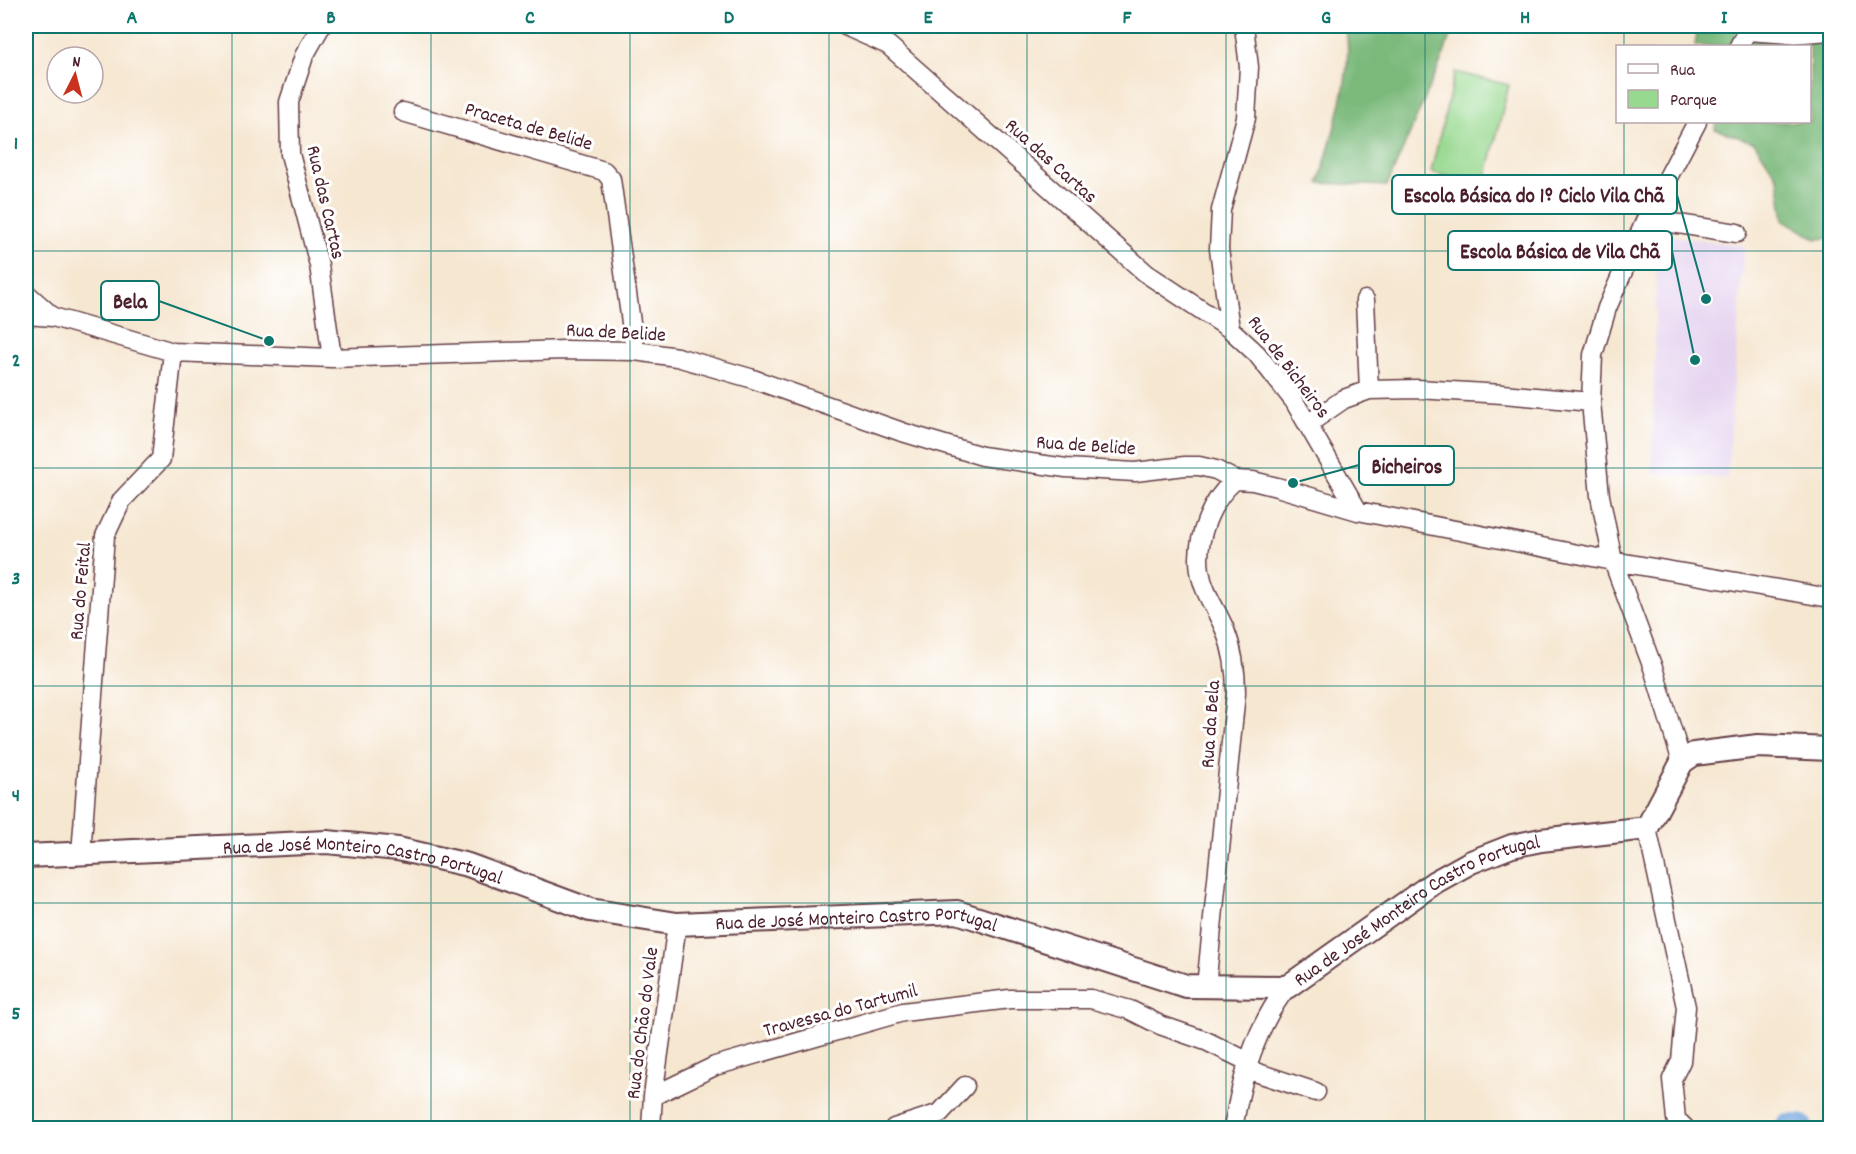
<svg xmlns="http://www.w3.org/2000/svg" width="1856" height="1154" font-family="Dekko,sans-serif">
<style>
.built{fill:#e5d3f0}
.green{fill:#98d990;stroke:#717c5e;stroke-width:1.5}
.forest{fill:#7ab97a;stroke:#626c52;stroke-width:1.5}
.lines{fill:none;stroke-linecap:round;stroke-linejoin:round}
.river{stroke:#6ba2d9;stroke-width:28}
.minor-casing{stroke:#643d44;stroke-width:21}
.major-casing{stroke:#643d44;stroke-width:26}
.minor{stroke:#fff;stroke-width:18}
.major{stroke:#fff;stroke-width:22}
.grid{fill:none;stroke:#0f766e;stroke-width:1.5;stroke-opacity:0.55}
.labels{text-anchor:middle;stroke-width:6;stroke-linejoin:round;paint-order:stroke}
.street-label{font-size:20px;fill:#4a1f2b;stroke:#fff}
.leader{fill:none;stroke:#0f766e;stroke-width:2}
.callout-dot{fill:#0f766e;stroke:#fff;stroke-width:2}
.callout{fill:#fff;stroke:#0f766e;stroke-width:2}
.callout-label{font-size:21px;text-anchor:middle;font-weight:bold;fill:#4a1f2b}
.neatline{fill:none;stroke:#0f766e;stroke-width:2}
.grid-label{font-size:20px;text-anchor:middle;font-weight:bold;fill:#0f766e}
</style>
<rect width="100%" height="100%" fill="#fff"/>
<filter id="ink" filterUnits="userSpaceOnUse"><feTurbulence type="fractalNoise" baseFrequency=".0167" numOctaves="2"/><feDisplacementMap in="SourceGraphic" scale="12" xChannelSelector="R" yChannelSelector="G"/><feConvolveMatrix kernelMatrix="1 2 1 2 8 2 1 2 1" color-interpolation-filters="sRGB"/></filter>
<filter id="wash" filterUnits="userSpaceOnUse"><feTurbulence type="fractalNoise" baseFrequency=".008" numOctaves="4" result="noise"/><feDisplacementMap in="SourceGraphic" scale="24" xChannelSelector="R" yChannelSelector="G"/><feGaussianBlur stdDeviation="1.35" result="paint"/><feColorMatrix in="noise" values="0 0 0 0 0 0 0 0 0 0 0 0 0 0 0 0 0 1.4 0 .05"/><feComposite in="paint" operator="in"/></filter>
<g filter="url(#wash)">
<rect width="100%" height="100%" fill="#f6e7d1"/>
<path class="built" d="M1657,234l87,12 -17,232 -75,-4z"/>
<path class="green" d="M1455,72l54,13 -25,101 -53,-14z"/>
<path class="forest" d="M1345,26h108l-9,28 -57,132 -68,-3c12,-46 37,-112 26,-157z
M1698,26h132v212l-14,1 -32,-19 -6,-42 -23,-35 -40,-14 1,-7h94v-76h-115z"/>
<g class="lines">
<path class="river" d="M1789,1128h10"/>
</g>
</g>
<g filter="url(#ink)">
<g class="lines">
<g class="minor-casing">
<path id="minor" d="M321,26l-17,30 -15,46 1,52 29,111 13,93
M845,26l43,19 259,229 83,55 27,25 37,47 64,110
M1739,46l8,-15 44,3 39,-3
M403,112l201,59 7,8 24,172
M1646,219l91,14
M26,293l27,24 120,35 159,6 232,-8 71,1 42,6 73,21 152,54 80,24 84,12 69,4 50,-6h14l17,4 19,10 18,1 24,6 81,24 255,50 217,37
M1365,300l4,90
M26,315l27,2
M1230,329l-11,-80 2,-39 25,-92 3,-51 -5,-41
M1308,424l36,-25 25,-9 48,-1 86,5 88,8
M1682,762l-29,-94 -40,-107 -13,-65 -9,-94 2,-47 14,-47 39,-89 51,-97
M1647,828l39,179 -5,54 -9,18 4,40 9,9
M81,854l24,-318 17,-36 39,-41 12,-107
M1206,987l30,-294c0,-22 -3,-43 -11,-63 -8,-20 -22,-38 -25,-59 -5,-32 11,-71 35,-91
M1246,1069l70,23
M653,1096l62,-30 188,-54 107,-13h81l39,11 30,15 46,16 43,21
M651,1128l2,-32 24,-172
M894,1128l46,-15 25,-27
M1233,1128c9,-51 22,-100 54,-141"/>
</g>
<g class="major-casing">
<g id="major">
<path id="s1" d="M26,856l301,-14 71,7 70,16 122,45 87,14 280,-12 229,74 101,1 148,-105 36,-20 41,-16 29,-6 106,-12 35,-66 12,-8 64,-8 72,3"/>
</g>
</g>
<use href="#minor" class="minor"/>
<use href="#major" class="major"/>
</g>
</g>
<path class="grid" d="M232,26v1102M431,26v1102M630,26v1102M829,26v1102M1027,26v1102M1226,26v1102M1425,26v1102M1624,26v20M1624,122v1006M26,251h1804M26,468h1804M26,686h1804M26,903h1804"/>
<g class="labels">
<g class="street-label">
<text transform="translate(529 125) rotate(16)" y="7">Praceta de Belide</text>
<text transform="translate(1052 160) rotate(42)" y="7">Rua das Cartas</text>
<text transform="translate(327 202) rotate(77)" y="7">Rua das Cartas</text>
<text transform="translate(616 331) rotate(3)" y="7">Rua de Belide</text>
<text transform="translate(1290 366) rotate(53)" y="7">Rua de Bicheiros</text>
<text transform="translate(1086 444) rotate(4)" y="7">Rua de Belide</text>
<text transform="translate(79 591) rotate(-85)" y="7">Rua do Feital</text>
<text transform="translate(1209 724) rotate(-86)" y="7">Rua da Bela</text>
<text dy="7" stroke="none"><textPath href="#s1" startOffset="339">Rua de José Monteiro Castro Portugal</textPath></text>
<text dy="7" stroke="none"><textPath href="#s1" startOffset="1437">Rua de José Monteiro Castro Portugal</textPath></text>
<text dy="7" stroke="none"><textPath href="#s1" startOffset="843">Rua de José Monteiro Castro Portugal</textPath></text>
<text transform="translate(840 1009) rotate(-15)" y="7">Travessa do Tartumil</text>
<text transform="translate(641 1023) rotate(-83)" y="7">Rua do Chão do Vale</text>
</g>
</g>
<path class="leader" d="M1706 299L1677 195M1695 360L1672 251M269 341L159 301M1293 483L1359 465"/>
<g class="callout-dot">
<circle cx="1706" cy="299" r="6"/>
<circle cx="1695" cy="360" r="6"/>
<circle cx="269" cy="341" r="6"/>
<circle cx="1293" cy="483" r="6"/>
</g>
<g class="callout">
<rect x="1392" y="175" width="285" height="39" rx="6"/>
<rect x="1448" y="231" width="224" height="39" rx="6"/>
<rect x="101" y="281" width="58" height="39" rx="6"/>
<rect x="1359" y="446" width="95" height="39" rx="6"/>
</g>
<g class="callout-label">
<text x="1534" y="202">Escola Básica do 1º Ciclo Vila Chã</text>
<text x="1560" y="258">Escola Básica de Vila Chã</text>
<text x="130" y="308">Bela</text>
<text x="1407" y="473">Bicheiros</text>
</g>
<rect width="1856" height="1154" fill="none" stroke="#fff" stroke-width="66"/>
<rect x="1616" y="45" width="195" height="78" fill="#ffffff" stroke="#b7a5aa" stroke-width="1.5"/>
<rect x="1628" y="64" width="30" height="9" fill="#ffffff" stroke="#b7a5aa" stroke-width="1.5"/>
<text x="1670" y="75" font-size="18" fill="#4a1f2b">Rua</text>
<rect x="1628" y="90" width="30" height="18" fill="#98d990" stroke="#b7a5aa" stroke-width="1.5"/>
<text x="1670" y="105" font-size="18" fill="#4a1f2b">Parque</text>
<g transform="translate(75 75) rotate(6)"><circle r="28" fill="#ffffff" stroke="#b7a5aa" stroke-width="1.5"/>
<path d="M0-4.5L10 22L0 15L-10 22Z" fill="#c8321e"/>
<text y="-9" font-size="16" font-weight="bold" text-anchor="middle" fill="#4a1f2b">N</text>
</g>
<rect x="33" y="33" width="1790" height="1088" class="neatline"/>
<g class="grid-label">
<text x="132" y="23">A</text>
<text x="331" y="23">B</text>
<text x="530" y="23">C</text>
<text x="729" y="23">D</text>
<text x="928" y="23">E</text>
<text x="1127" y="23">F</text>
<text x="1326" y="23">G</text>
<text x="1525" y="23">H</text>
<text x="1724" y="23">I</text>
<text x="16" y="149">1</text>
<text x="16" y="366">2</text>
<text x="16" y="584">3</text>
<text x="16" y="801">4</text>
<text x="16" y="1019">5</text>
</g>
</svg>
